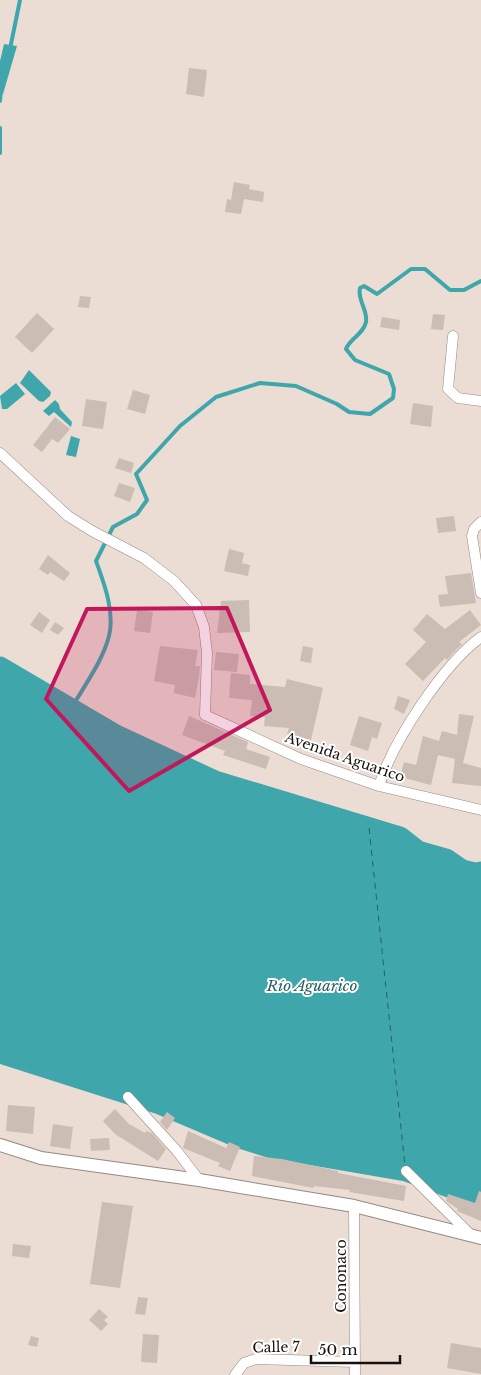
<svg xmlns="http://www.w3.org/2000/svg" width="481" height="1375" font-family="'Libre Baskerville',serif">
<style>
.water{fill:#3fa7ab}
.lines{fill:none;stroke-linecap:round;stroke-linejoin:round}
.stream{stroke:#3fa7ab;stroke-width:4}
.river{stroke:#3fa7ab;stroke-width:21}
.ferry{stroke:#286164;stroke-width:1;stroke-dasharray:6 5;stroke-linecap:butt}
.building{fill:#cbbcb4}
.minor-casing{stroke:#968981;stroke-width:11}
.tertiary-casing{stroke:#968981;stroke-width:14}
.minor{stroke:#fff;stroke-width:10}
.tertiary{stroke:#fff;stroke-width:12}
.marked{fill:#c2185b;fill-opacity:0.2;stroke:#c2185b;stroke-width:4;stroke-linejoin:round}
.labels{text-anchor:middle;stroke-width:4;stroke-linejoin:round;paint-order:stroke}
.street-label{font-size:14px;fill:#16110e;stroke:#fff}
.water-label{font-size:15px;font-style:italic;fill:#286164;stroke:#fff}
</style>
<rect width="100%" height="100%" fill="#ebdcd4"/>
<path class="water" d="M4,44l13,2 -14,48h-3v-33z
M29,370l22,22 -1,4 -7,6 -4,-1 -19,-18z
M16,383l9,11 -18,15h-5l-2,-13z
M55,400l4,4 1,5 12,13 -1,5 -17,-15 -5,4 -6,-5z
M71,436l9,3 -4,18 -10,-2z
M0,667l116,68 99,45 185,57 18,14 28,8 16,11 13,3 6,-1v327l-75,-28 -134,-23 -32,-10 -80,-34 -160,-51z"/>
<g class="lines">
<path class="stream" d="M10,49l10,-49
M0,101l1,-11
M0,128v25
M70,711c13,-24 32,-48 39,-75 6,-24 -5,-53 -13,-75l17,-34 24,-13 10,-14 -11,-26 44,-48 36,-29 44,-14 36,3 41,18 12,8 21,2 23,-16 1,-9 -5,-15 -34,-14 -9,-11c4,-11 17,-14 20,-27 2,-12 -9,-22 -6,-34l4,-2 13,8 34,-25h14l25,21h14l17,-9"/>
<path class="river" d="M0,667l116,68 99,46 185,56 18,14 28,8 16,11 13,3 6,-1
M0,1053l160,51 80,34 32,10 134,23 75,28"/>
<path class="ferry" d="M369,828l36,338"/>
</g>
<path class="building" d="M189,68l18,2 -3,27 -18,-3z
M234,182l16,3 -1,4 15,3 -1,10 -19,-3 -3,15 -16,-2 2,-13 4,1z
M80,296l11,1 -2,11 -11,-1z
M37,313l17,16 -22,24 -17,-16z
M433,314l12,1 -2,15 -12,-1z
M382,317l18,3 -1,10 -19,-3z
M133,390l17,5 -5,19 -18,-5z
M86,399l21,3 -4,27 -21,-3z
M413,403l20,3 -2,21 -21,-3z
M55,417l15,12 -12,14 -6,-4 -10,13 -9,-7z
M119,458l15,5 -3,10 -16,-5z
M119,483l16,5 -5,14 -16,-6z
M454,516l2,15 -18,2 -2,-15z
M229,549l15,4 -2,10 8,2 -2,11 -24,-5z
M48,555l22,18 -6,8 -14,-9 -2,3 -9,-6z
M471,573l5,30 -36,4 -2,-12 10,-1 -3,-18z
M249,600l1,32 -33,1 4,-32z
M137,610l16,2 -3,21 -16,-2z
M470,610l11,15 -22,17 3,2 -7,7 -8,9 -2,-2 -22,23 -18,-17 21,-22 -13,-12 14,-16 18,15z
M39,612l11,8 -8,13 -12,-8z
M55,622l9,6 -6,7 -8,-5z
M160,646l38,4 -3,16h5l-1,11 -4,21 -21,-5 1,-8 -21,-4z
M303,646l10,2 -2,15 -11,-2z
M216,652l23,2 -2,18 -23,-2z
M231,673l19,2v9l35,3 2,-8 36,9 -12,52 -24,-6 2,-6 -25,-2 1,-9 -15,-1 2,-16 -23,-2z
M398,696l12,4 -6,14 -10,-5z
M459,714l15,2 -11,47 18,5v18l-29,-3 3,-24 -17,-4 -7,30 -31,-8 4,-15 12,3 7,-29 16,5 3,-10 15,4z
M189,716l59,26 -2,7 24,8 -4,12 -43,-14 2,-4 -43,-16z
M359,716l23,7 -5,16 -5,-2 -4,14 -18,-6z
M8,1105l27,2 -2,27 -27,-3z
M115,1109l14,15 16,9 1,-2 6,2 14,16 -8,12 -43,-27 -12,-13z
M167,1112l8,6 -8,12 -7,-8z
M53,1124l20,3 -3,22 -20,-3z
M188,1131l38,17 3,-6 11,5 -10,24 -12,-5 2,-3 -37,-15z
M109,1138l1,12 -19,1 -1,-12z
M254,1156l28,3 56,12v2l68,13 -2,15 -55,-9 1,-2 -36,-4v2l-62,-12z
M479,1191l2,1v29l-24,-10 1,-2 -12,-8 2,-7 27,9z
M102,1202l31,4 -13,82 -30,-4z
M13,1244l18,2 -2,12 -17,-2z
M138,1297l10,1 -3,17 -10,-1z
M99,1309l9,8 -4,3 4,4 -7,7 -12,-11z
M143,1334l16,1 -2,28 -16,-1z
M31,1336l8,2 -2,9 -9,-2z
M451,1343l30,5v26l-34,-6z"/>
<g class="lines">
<g class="minor-casing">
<path id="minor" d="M453,336l-5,53 10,9 23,3
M0,453l68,63 24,15 52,27 30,23 22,24 8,22 3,26 -2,62 96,44 78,27 102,24
M481,522l-7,7 -2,7 9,57
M379,786c14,-45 64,-121 102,-149
M128,1097l49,54 22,29
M406,1171l64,63
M354,1206l1,169
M235,1375l9,-12 12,-4 99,3"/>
</g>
<g class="tertiary-casing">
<path id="tertiary" d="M0,1145l41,13 158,22 155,26 127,32"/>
</g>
<use href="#minor" class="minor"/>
<use href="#tertiary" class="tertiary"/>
</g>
<path class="marked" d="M227,608l43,102 -141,81 -83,-92 41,-90z"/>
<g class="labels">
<g class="street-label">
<text transform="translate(345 757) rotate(19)" y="5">Avenida Aguarico</text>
<text transform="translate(341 1276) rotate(-90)" y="5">Cononaco</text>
<text transform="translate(276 1347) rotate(-1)" y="5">Calle 7</text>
</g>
<g class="water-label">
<text x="312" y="991">Río Aguarico</text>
</g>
</g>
<path d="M311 1355v8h89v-8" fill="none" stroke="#16110e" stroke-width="2.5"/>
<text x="318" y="1355" font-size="15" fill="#16110e" stroke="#ffffff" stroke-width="4" paint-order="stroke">50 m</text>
</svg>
